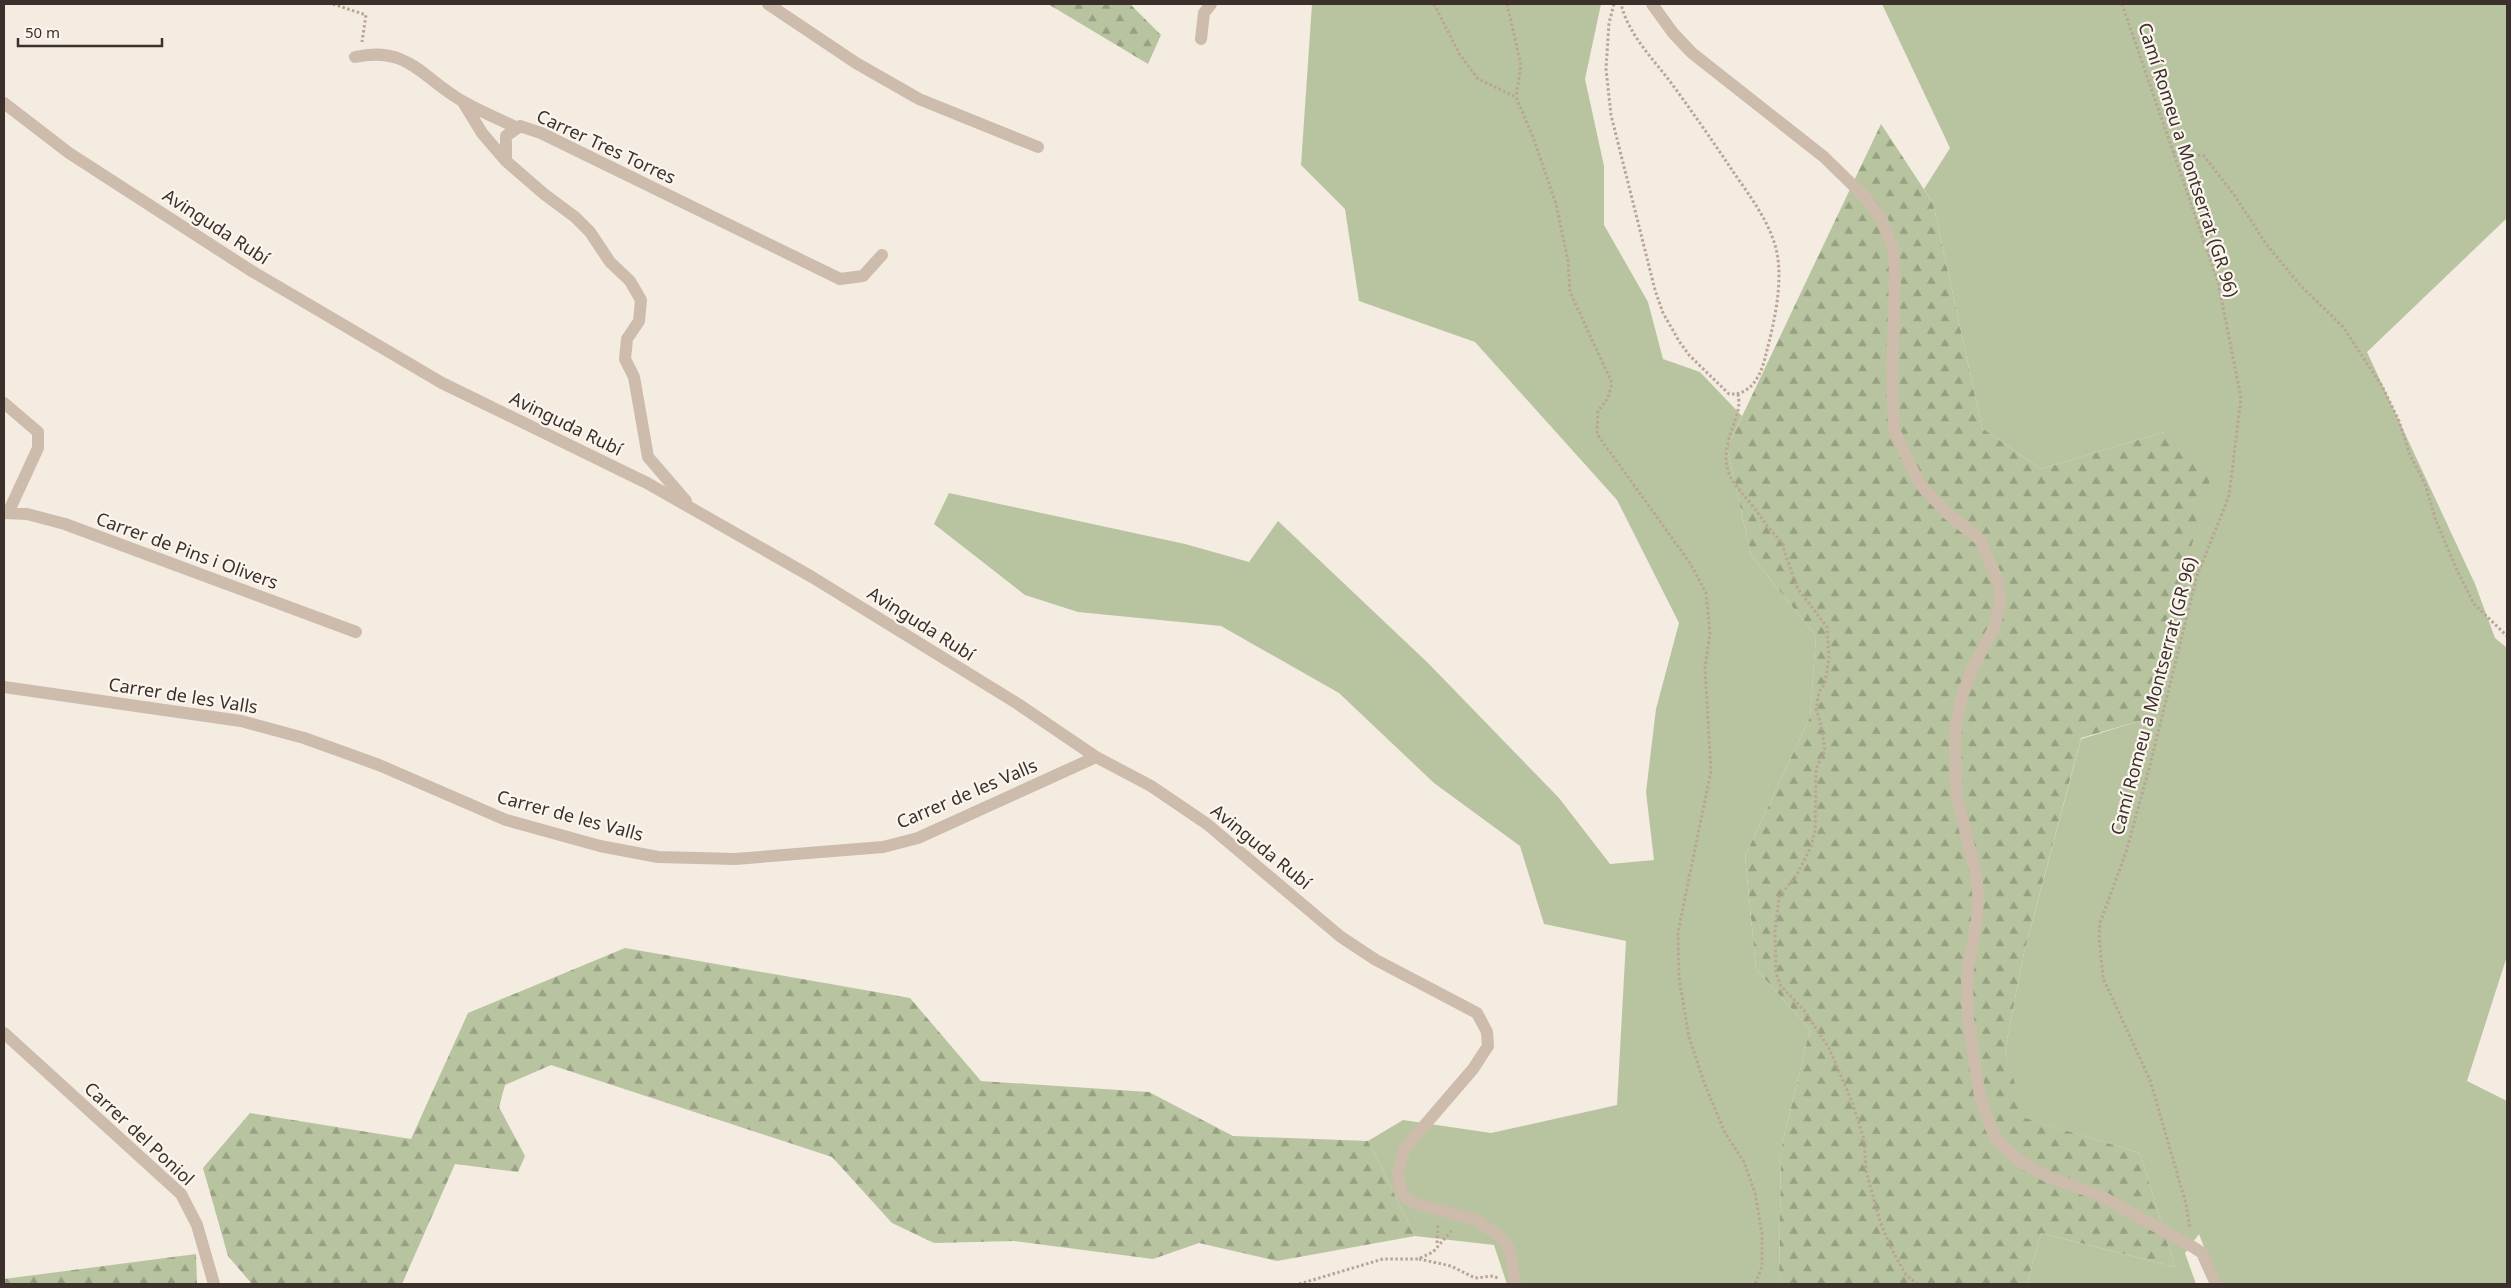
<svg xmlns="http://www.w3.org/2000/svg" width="2511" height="1288" font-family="'Noto Sans',sans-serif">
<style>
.grass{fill:#b8c4a0}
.forest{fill:url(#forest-firs)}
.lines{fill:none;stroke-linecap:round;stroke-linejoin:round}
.path{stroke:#b9a596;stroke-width:3;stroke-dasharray:2.5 2.5;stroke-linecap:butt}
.minor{stroke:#cdbbac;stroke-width:12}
.labels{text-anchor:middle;stroke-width:4.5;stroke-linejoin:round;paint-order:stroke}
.street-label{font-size:18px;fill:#3b302b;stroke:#fbf5ee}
</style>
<defs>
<pattern id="forest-firs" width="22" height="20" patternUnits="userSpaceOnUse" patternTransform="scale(1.25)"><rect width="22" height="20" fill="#b8c4a0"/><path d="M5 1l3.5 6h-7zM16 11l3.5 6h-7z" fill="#97a083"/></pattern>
</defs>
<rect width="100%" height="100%" fill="#f4ebe1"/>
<path class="grass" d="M1312,4h289l-16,75 19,87v59l44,77 15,57 37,13 42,44 -15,32 24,107 65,81 -6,81 -65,139 11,113 54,60 -29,120 -2,135h-272l-13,-39 -79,-9 -47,-95 35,-21 88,13 126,-28 9,-164 -82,-17 -24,-78 -86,-63 -95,-90 -118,-67 -143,-14 -53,-17 -91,-71 15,-31 236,51 64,18 29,-41 150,142 131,135 51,66 44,-4 -8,-68 10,-83 23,-86 -62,-123 -142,-158 -116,-41 -14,-92 -44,-44z
M1882,4h625v214l-140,134 108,232 20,54 12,10v308l-40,125 40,20v183h-289l-19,-50 -14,19 11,31h-169l14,-51 134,34 -35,-114 -116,-35 -19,-68 19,-97 57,-214 62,-19 21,-288 -123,37 -59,-41 -49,-225 -9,-14 26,-41z"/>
<path class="forest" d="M1048,4h82l31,31 -13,29z
M1881,124l52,79 49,225 59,41 123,-37 49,37 -70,251 -62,18 -57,215 -19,97 20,68 115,35 35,114 -134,-34 -14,51h-248l2,-135 29,-120 -54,-60 -11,-113 65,-139 6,-81 -65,-81 -24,-107z
M625,948l285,50 71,83 168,11 84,44 135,5 47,95 -138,25 -78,-18 -46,16 -139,-18 -80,2 -42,-20 -60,-66 -281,-92 -46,20 -6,22 26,49 -7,16 -63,-8 -53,120h-150l-24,-28 -25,-88 47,-55 161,26 57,-126z
M196,1254l1,30h-193v-5z"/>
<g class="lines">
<path class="path" d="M333,4l33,11 -4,27
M1434,4l26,51 18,24 38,18 17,40 23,67 12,57 2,31 42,91 -4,15 -10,13 -1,23 93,129 16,30 4,40 -5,35 6,103 -33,161 1,46 10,59 15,45 20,49 20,31 11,31 7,41v33l-7,17
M1507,4l14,61 -5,32
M1614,4l-5,19 -3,46 5,46 44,175 8,23 16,28 10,14 40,39c23,2 33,-21 37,-40 8,-31 17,-69 11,-101 -6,-30 -28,-58 -45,-83 -20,-30 -41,-60 -63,-90 -18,-23 -41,-47 -48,-76
M2122,4l96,278 23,116 -12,98 -32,80 -48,193 -23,83 -26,71 -1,12 4,43 47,102 36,124 4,25
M2173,152l31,4 31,40 31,48 34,41 43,42 39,59 17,35 11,34 15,29 11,37 21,49 17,34 33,32
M1738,394c4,18 -7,32 -10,49 -7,30 6,40 23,61 11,14 19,27 32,39l1,8 14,38 29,38 2,31 -4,25 -6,9 -3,17 4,12 5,29 -9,19 -1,62 -4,16 -15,29 -17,21 -4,34 1,42 5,13 23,24 25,38 23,54 12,37 2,32 14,50 11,27 15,27 11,9
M1437,1243l1,-19
M1419,1259l32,7 24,12 18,-2 5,2
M1299,1284l84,-25h35l15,-7 20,-23"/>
<path class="minor" d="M768,4l88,59 63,36 119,48
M1652,4l21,29 19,20 132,104 42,41 16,22 11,28 2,25 -3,104 2,53 25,53 28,30 33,27 18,41 2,18 -5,27 -23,43 -10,27 -6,31 -1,21 2,49 19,78 2,18 -1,27 -10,54 1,45 12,78 10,29 7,14 21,20 30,17 49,17 96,53 9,6 14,31
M1201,39l3,-26 7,-9
M355,57c55,-12 68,23 109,45 17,10 36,17 53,26
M463,102l19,31 24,28
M4,103l65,50 181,117 192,113 205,100 165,94 206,127 78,53 55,29 56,38 134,113 35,23 101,53 10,19 1,14 -15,23 -68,79 -7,25 2,14 5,11 12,6 57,15 27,18 9,14 5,33
M4,403l34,29v16l-30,65
M686,501l-38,-44 -14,-80 -9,-18 2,-20 12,-18 2,-21 -11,-19 -20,-19 -20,-30 -15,-15 -31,-23 -38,-33v-25l14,-10 21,7 299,146 23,-3 19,-21
M4,513l23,1 38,10 291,108
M4,687l237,34 63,17 75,27 127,55 94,26 58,11 77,2 148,-12 35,-9 178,-81
M4,1033l177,161 16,31 17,59"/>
</g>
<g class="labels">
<g class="street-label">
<text transform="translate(606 147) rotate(25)" y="6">Carrer Tres Torres</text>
<text transform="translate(2188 160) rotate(72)" y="6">Camí Romeu a Montserrat (GR 96)</text>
<text transform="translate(216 227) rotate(33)" y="6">Avinguda Rubí</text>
<text transform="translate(566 424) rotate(26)" y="6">Avinguda Rubí</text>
<text transform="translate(187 551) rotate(20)" y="6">Carrer de Pins i Olivers</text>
<text transform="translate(921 624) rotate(32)" y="6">Avinguda Rubí</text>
<text transform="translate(183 696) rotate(9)" y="6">Carrer de les Valls</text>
<text transform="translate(2154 696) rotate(-75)" y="6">Camí Romeu a Montserrat (GR 96)</text>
<text transform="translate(967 794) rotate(-23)" y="6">Carrer de les Valls</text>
<text transform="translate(570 816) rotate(15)" y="6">Carrer de les Valls</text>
<text transform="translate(1261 847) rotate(39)" y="6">Avinguda Rubí</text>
<text transform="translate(139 1134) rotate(43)" y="6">Carrer del Poniol</text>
</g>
</g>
<rect width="2511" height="1288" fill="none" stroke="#3b302b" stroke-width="10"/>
<path d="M18 38v8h144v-8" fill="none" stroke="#3b302b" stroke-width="2.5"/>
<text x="25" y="38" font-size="15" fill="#3b302b" stroke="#fbf5ee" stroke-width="4" paint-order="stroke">50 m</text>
</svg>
